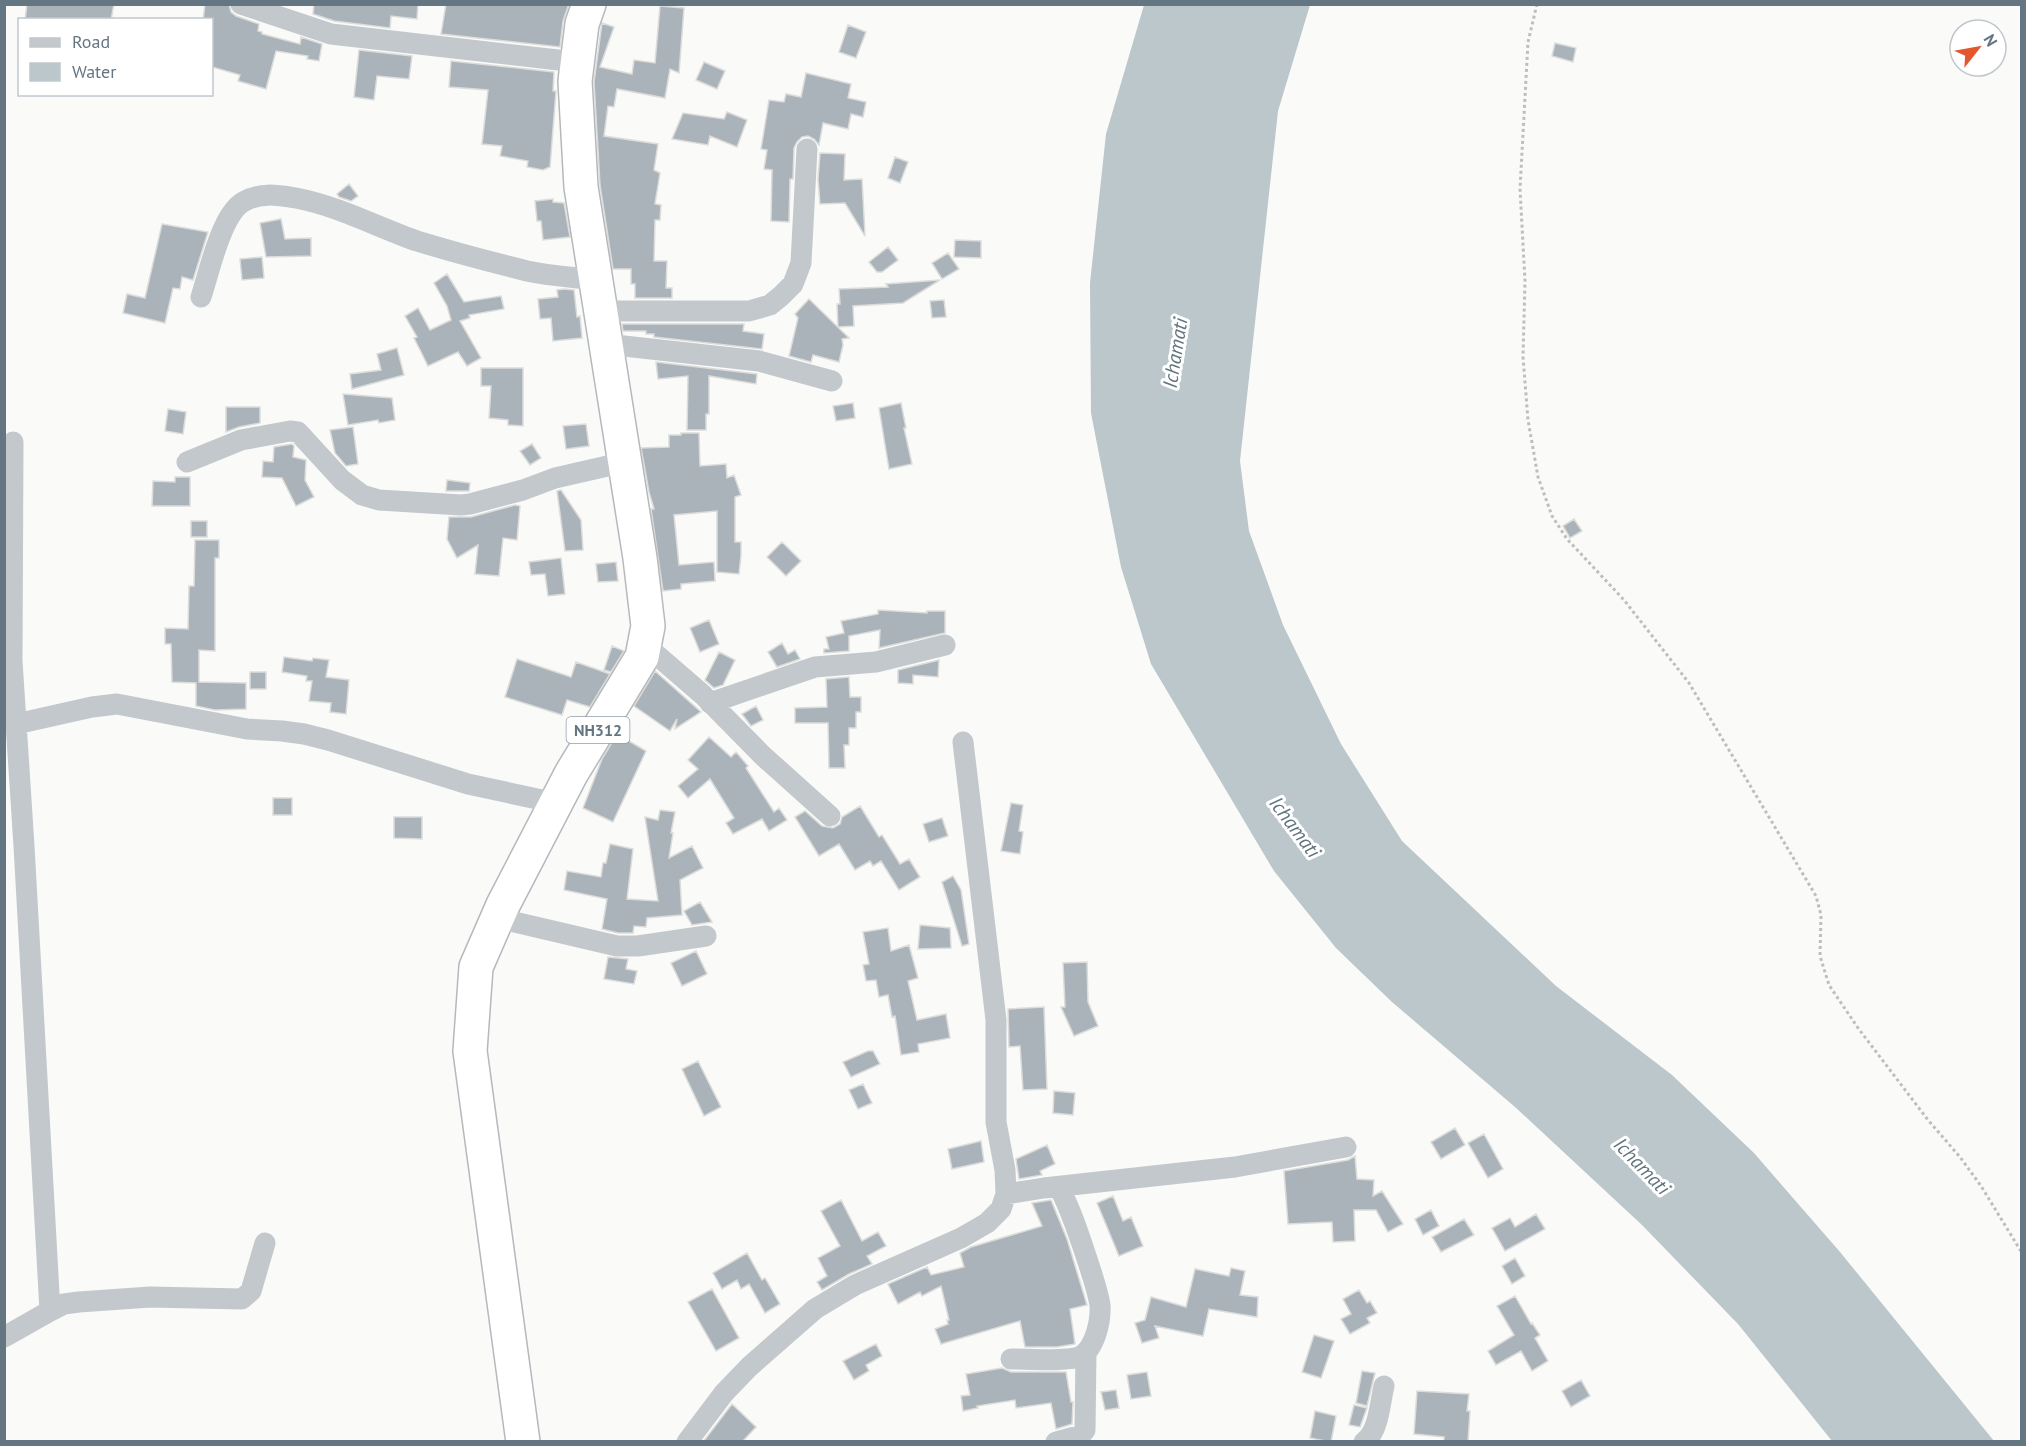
<svg xmlns="http://www.w3.org/2000/svg" width="2026" height="1446" font-family="'PT Sans',sans-serif">
<style>
.water{fill:#bbc7cb}
.building{fill:#aab3b9;stroke:#dcdcda;stroke-width:1.5}
.lines{fill:none;stroke-linecap:round;stroke-linejoin:round}
.trunk-casing{stroke:#b4b9bd;stroke-width:36}
.path{stroke:#bbbfc2;stroke-width:3;stroke-dasharray:3 3;stroke-linecap:butt}
.minor{stroke:#c3c8cc;stroke-width:21}
.trunk{stroke:#fff;stroke-width:33}
.labels{text-anchor:middle;stroke-width:6;stroke-linejoin:round;paint-order:stroke}
.shield{fill:#fff;stroke:#939fa8;stroke-width:1.5}
.shield-label{font-size:16px;font-weight:bold;fill:#657683}
.water-label{font-size:20px;font-style:italic;fill:#60757c;stroke:#fff}
</style>
<rect width="100%" height="100%" fill="#fafaf8"/>
<path class="water" d="M1144,5h166l-32,106 -38,350 9,70 34,94 58,119 61,97 154,145 116,89 82,78 86,99 154,189h-162l-94,-117 -96,-99 -127,-118 -123,-105 -56,-54 -62,-77 -123,-207 -30,-97 -30,-154 -1,-130 16,-149z"/>
<path class="building" d="M27,4h87l-3,16h-86z
M205,4h24l2,8 5,4 23,8 -1,7 4,1v2l38,10 1,-7 21,7 -3,17 -12,-2 1,-3 -32,-5 -10,38 -28,-8 2,-6 -28,-8v-47h-9z
M314,4h104l-1,15 -26,-3 -1,12 -56,-7 -21,-7z
M446,4h123l-6,17 -3,26 -119,-13z
M660,6l24,2 -5,65 -9,-4 -5,29 -48,-9 -3,18 -6,-1 -4,30 54,8 -4,26 6,3 -5,31 6,1 -1,15h-5l-1,41h13l-1,27h6v10h-37v-14h-4v-15h-18l-13,-84 -6,-103 8,-59 12,4 -14,40 32,7 2,-14 21,3z
M848,25l18,7 -10,26 -17,-6z
M1555,43l21,5 -3,14 -21,-6z
M359,50l53,6 -3,23 -32,-3 -3,24 -20,-3z
M451,61l103,11 -1,19h3l-6,76 -7,3 -16,-3 1,-6 -28,-5 2,-10 -20,-2 6,-54 -39,-3z
M704,62l21,9 -8,18 -21,-9z
M806,73l45,11 -3,14 18,4 -3,15 -12,-3 -3,15 -25,-6 -4,22 -5,-6 -6,-3 -6,1 -5,5 -3,6 -1,31h-3l-1,43 -18,-1 1,-51 -8,-1 3,-19 -6,-1 8,-49 15,2 2,-8 15,3z
M727,112l20,8 -10,27 -27,-11 -2,9 -36,-6 11,-26 41,6z
M820,153l25,1 -1,26 18,-1 3,57 -20,-33 -25,1 -2,-25z
M895,157l13,5 -8,21 -12,-5z
M349,184l9,12 -7,5 -12,-4 -2,-3z
M553,199v3l11,1 6,34 -27,3 -2,-19h-4l-2,-20z
M281,219l4,20 26,-1v18l-45,1 -6,-34z
M162,224l46,8 -15,48 -11,-3 -2,12 -7,-1 -8,35 -42,-10 4,-19 18,4z
M955,240l26,1v17l-27,-1z
M888,247l10,13 -16,12h-5l-8,-10z
M948,253l11,16 -17,10 -10,-16z
M262,257l2,21 -22,2 -2,-21z
M447,274l17,28 37,-6 3,13 -35,6 1,3 -10,3 21,37 -14,8 -9,-14 -30,14 -14,-28 3,-1 -12,-21 13,-8 12,22 21,-10 -4,-14 -13,-23z
M940,280l-37,23 -50,3 1,20 -16,1 -1,-23h3l-1,-15 49,-2 -2,-3z
M564,289l10,1 3,27 3,-1 2,22 -29,3 -2,-23 -11,1 -2,-20 20,-2 -1,-7z
M809,299l40,39 -7,1 1,6 -4,17 -26,-7 -2,7 -22,-6 9,-38 -3,-4z
M944,300l2,17 -14,1 -2,-17z
M622,324h122l-1,7 21,3 -2,15 -108,-12v-3h-8v-3h-23z
M397,348l7,27 -52,14 -2,-15 31,-4 -4,-16z
M656,362l101,12 -1,10 -47,-8v38h-3v16h-19l1,-54 -30,3z
M481,368h42v58l-15,-1v-5l-19,-2 2,-32h-10z
M343,394l49,4 3,22 -16,3 -1,-3 -30,5z
M853,403l2,15 -19,3 -3,-15z
M901,403l5,25h-2l8,36 -23,5 -10,-61z
M226,407h34v16l-21,4 -13,5z
M168,409l18,3 -3,22 -18,-3z
M586,424l3,22 -23,3 -3,-23z
M353,427l5,37 -12,2 -11,-13 -5,-23z
M681,433h18l1,33 26,-2 1,14 7,-3 7,20 -6,2v45h6v13l-2,19 -22,-2v-61l-43,4 5,50 35,-3 1,19 -34,3v5l-18,2 -12,-82h3l-5,-17 -8,-44 28,-1v-12h12z
M292,444l2,2 -1,11 13,3 -1,20 9,17 -18,9 -14,-28 -20,-1 1,-16 10,1 1,-15z
M532,444l9,14 -11,7 -10,-14z
M175,477h15v29h-38l1,-25 22,1z
M447,480l23,3 -1,8h-23z
M561,490l20,30 2,30 -18,1 -8,-60z
M515,505l5,1 -3,34 -14,-2 -4,38 -24,-2 3,-29 -21,13 -10,-19 2,-22h22z
M1574,519l8,12 -12,7 -7,-12z
M191,521h16v16h-16z
M195,540h24v18h-4v93l-16,-1v32l47,1v26l-31,1 -19,-4v-23l-24,-1 -1,-38h-6v-16l23,1 1,-43h5z
M782,542l19,19 -15,15 -19,-19z
M561,558l4,36 -17,2 -3,-22 -14,1 -2,-13z
M616,562l2,19 -20,1 -2,-18z
M878,610l49,3v-2h18v22l-66,15 1,-18 -31,6v15l-25,2v-4h5l-3,-12 18,-4 -3,-12 37,-7z
M709,620l10,24 -19,8 -10,-24z
M782,643l6,11 7,-4 5,9 -23,8 -9,-15z
M612,646l12,5 -13,21 -7,-2z
M719,652l16,8 -12,25 -9,3 -9,-8z
M284,657l28,4 1,-3 16,2 -3,17 23,3 -3,34 -16,-2 1,-9 -22,-2 3,-20h-6l1,-5 -25,-4z
M517,659l54,18 5,-15 34,12 -20,33 -23,-7 -5,15 -57,-18z
M939,660l-1,17 -25,-2v9l-15,-1v-13z
M655,671l46,41 -26,17 2,-10 -7,12 -36,-25z
M250,672h16v17h-16z
M849,677l1,20h11v15h-5v16h-7v17h-5l1,23h-16l-1,-45h-33v-15l32,-1 -1,-28z
M756,706l7,14 -12,6 -9,-12z
M617,734l29,17 -33,71 -30,-14 19,-49z
M709,737l22,20 5,-5 12,14 -2,2 28,44 5,-4 8,12 -18,11 -7,-12 -29,15 -7,-11 8,-5 -24,-39 -22,19 -10,-12 20,-17 -10,-9z
M273,798h19v17h-19z
M1011,803l12,2 -4,26 4,1 -3,22 -19,-3z
M860,806l19,31 3,-2 18,29 9,-5 11,18 -21,13 -18,-29 -8,5 -3,-5 -15,9 -16,-26 -20,12 -24,-39 10,-6 17,15 11,2 7,-4 2,-7z
M660,810l15,2 -4,21h2l-4,25 23,-12 11,22 -23,12 2,35 -35,3 -1,9 -12,-1 -1,7h-15l-16,-4 5,-30 -43,-9 3,-19 34,6 2,-14h3l4,-19 23,5 -6,50 31,2 -13,-84 13,3z
M394,817h28v22l-28,-1z
M942,818l6,18 -19,6 -6,-18z
M953,876l8,14 8,54 -7,2 -20,-64z
M700,902l12,20 -20,3 -8,-14z
M920,925l30,3 1,20 -33,1z
M888,928l3,23 18,-6 9,33 -10,3 9,39 29,-6 4,24 -32,6 1,8 -18,3 -6,-39 -3,1 -4,-22 -9,2 -3,-17 -10,1 -3,-16 6,-1 -6,-32z
M696,951l11,23 -25,12 -11,-23z
M608,957l20,2 -2,10 11,2 -3,13 -30,-5z
M1087,962l1,40 10,24 -24,10 -13,-29h4l-2,-44z
M1044,1007l3,82 -24,1 -3,-44 -11,1 -1,-38z
M868,1051h5l7,13 -29,13 -8,-15z
M698,1061l23,46 -17,9 -22,-47z
M863,1084l9,19 -14,6 -9,-19z
M1054,1091l21,2 -2,22 -20,-2z
M1455,1128l10,17 -24,14 -10,-17z
M1484,1134l19,35 -15,9 -20,-35z
M981,1141l3,21 -32,7 -4,-20z
M1047,1145l8,19 -15,7 2,4 -23,4 -3,-20z
M1355,1156l2,23 17,1 -1,16 9,-5 21,33 -15,8 -12,-22h-22l1,31 -22,1 -1,-20 -44,2 -4,-53 64,-11z
M1113,1196l10,25 8,-4 12,29 -24,10 -22,-53z
M841,1200l21,41 16,-9 8,14 -19,10 5,8 -23,10 -27,16 -5,-8 10,-6 -9,-18 22,-12 -19,-35z
M1051,1200l16,39 20,66 -17,4 5,35 -18,3h-32l-5,-26 -79,23 -6,-15 13,-5 -1,-4h2l-8,-34 -19,10 -2,-4 -22,12 -10,-20 39,-17 4,8 33,-8 -4,-14 11,-6 71,-21 -10,-23z
M1431,1210l8,16 -16,9 -8,-16z
M1536,1214l9,15 -40,22 -13,-23 18,-10 5,9z
M1464,1219l10,16 -33,17 -9,-15z
M747,1253l15,27 3,-2 15,26 -15,9 -16,-29 -8,5 -4,-9 -15,9 -9,-16z
M1515,1258l10,18 -13,8 -10,-18z
M1231,1268l14,3 -5,24 18,2 -1,20 -48,-8 -6,27 -48,-10 4,12 -17,5 -7,-20 10,-3 6,-23 35,10 9,-38 34,7z
M712,1289l27,49 -23,13 -28,-49z
M1359,1290l8,13 3,-2 7,12 -10,5 3,5 -20,11 -9,-15 10,-5 -8,-15z
M1515,1296l16,28 1,-1 8,12 -5,3 13,23 -16,10 -11,-20 -25,14 -8,-14 26,-16 -17,-29z
M1314,1335l20,6 -13,37 -19,-6z
M876,1344l6,12 -16,9 3,6 -15,9 -11,-19z
M1002,1368l9,4h55l5,30h2l-1,22 -16,5 -5,-26 -35,5 -1,-8 -38,6 1,2 -15,3 -2,-15 9,-1 -4,-21z
M1362,1371l13,2 -8,33 -11,-3z
M1147,1372l4,24 -20,3 -4,-24z
M1581,1380l9,16 -19,11 -9,-16z
M1116,1390l3,18 -14,2 -4,-18z
M1417,1391l52,3 -2,17h3l-2,31h-24v-5l-30,-3z
M732,1404l24,23 -14,15h-39z
M1354,1405l13,3 -7,19 -11,-2z
M1315,1411l21,5 -5,26 -21,-4z"/>
<g class="lines">
<g class="trunk-casing">
<path id="trunk" d="M523,1442l-53,-391 6,-84 27,-62 68,-131 71,-117 6,-31 -8,-68 -59,-371 -6,-106 7,-57 7,-20"/>
</g>
<path class="path" d="M1537,4l-9,38 -8,147 5,92 -2,76 5,63 10,57 14,39 15,23 57,61 65,83 127,213 5,19 -1,41 9,29 29,43 70,92 32,37 21,29 41,67"/>
<path class="minor" d="M241,4l90,30 245,28
M201,297c8,-24 20,-82 42,-95 17,-10 34,-7 53,-4 42,8 81,29 121,43 36,11 74,21 110,30 23,5 46,6 69,9
M601,311h148l21,-6 11,-9 12,-12 8,-21 6,-114
M606,344l153,17 73,20
M13,442l-1,219 12,185 26,465
M187,462l54,-22 49,-9 8,1 44,48 20,15 17,5 82,5 9,-1 53,-14 32,-12 70,-16
M644,644l59,51 59,60 68,61
M710,703l105,-36 61,-5 69,-17
M16,724l76,-17 25,-3 130,25 35,2 22,3 24,6 140,44 88,19
M497,918l120,28h21l68,-10
M1006,1194l38,-6 191,-21 111,-20
M4,1337l46,-26 14,-7 15,-2 71,-5 92,2 9,-8 14,-48
M1011,1359c16,0 57,3 70,-3 14,-8 20,-35 19,-51 -2,-13 -7,-27 -11,-40 -9,-27 -17,-53 -30,-78
M687,1442l37,-49 25,-26 66,-58 40,-24 106,-47 26,-15 14,-14 5,-15 -1,-24 -9,-48v-102l-33,-278
M1056,1442l25,-7 4,-5 1,-78
M1364,1442c15,-10 16,-40 20,-56"/>
<use href="#trunk" class="trunk"/>
</g>
<g class="labels">
<rect class="shield" x="566.5" y="717" width="63" height="26" rx="4.5"/>
<g class="shield-label">
<text x="598" y="736">NH312</text>
</g>
<g class="water-label">
<text transform="translate(1175 353) rotate(-81)" y="7">Ichamati</text>
<text transform="translate(1295 827) rotate(53)" y="7">Ichamati</text>
<text transform="translate(1642 1166) rotate(46)" y="7">Ichamati</text>
</g>
</g>
<rect width="2026" height="1446" fill="none" stroke="#657683" stroke-width="12"/>
<rect x="18" y="18" width="195" height="78" fill="#ffffff" stroke="#c1c8cd" stroke-width="1.5"/>
<rect x="30" y="38" width="30" height="9" fill="#c3c8cc" stroke="#c1c8cd" stroke-width="1.5"/>
<text x="72" y="48" font-size="18" fill="#657683">Road</text>
<rect x="30" y="63" width="30" height="18" fill="#bbc7cb" stroke="#c1c8cd" stroke-width="1.5"/>
<text x="72" y="78" font-size="18" fill="#657683">Water</text>
<g transform="translate(1978 48) rotate(59)"><circle r="28" fill="#ffffff" stroke="#c1c8cd" stroke-width="1.5"/>
<path d="M0-4.5L10 22L0 15L-10 22Z" fill="#e4572e"/>
<text y="-9" font-size="16" font-weight="bold" text-anchor="middle" fill="#657683">N</text>
</g>
</svg>
